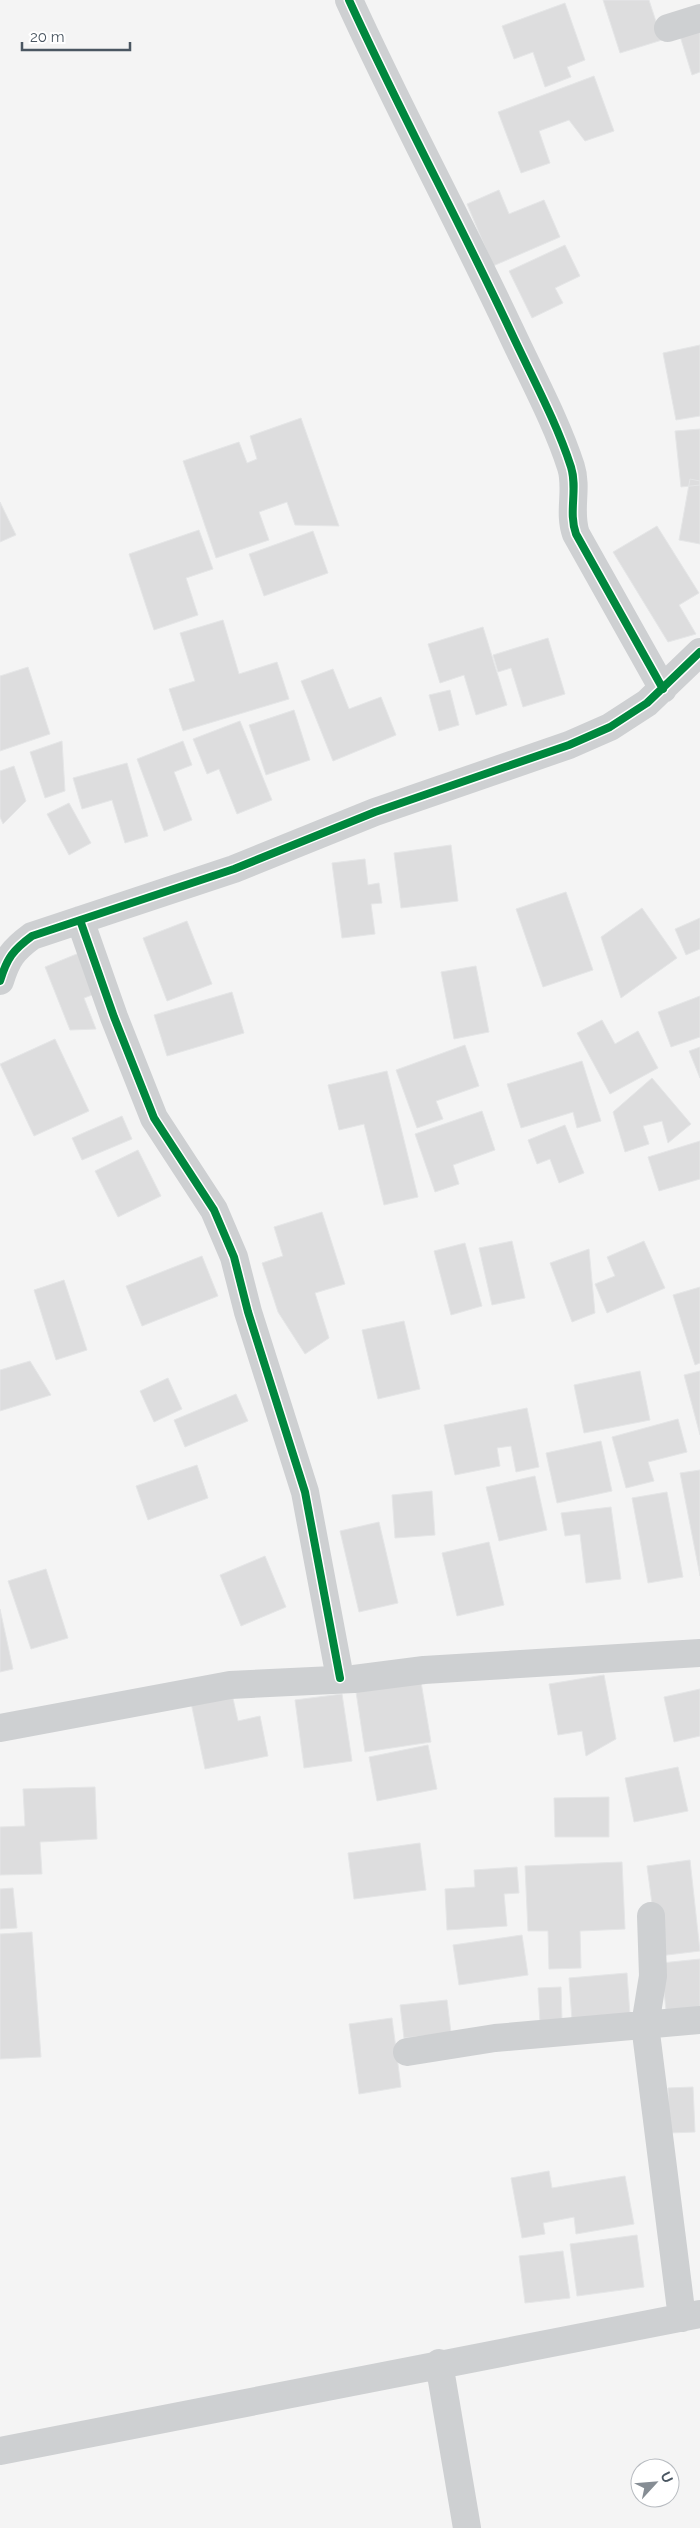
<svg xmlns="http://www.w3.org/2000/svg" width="700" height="2528" font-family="Raleway,sans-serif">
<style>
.building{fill:#ddddde;stroke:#e5e6e7}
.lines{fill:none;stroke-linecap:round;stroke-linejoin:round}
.minor{stroke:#ced0d2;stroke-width:28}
.cycleway-casing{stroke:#fff;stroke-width:11}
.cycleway{stroke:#00873e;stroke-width:8}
</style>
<rect width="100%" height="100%" fill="#f4f4f4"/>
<path class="building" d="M603,0h46l13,40 -42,13z
M565,3l20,57 -18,7 4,10 -26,10 -12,-35 -19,7 -12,-33z
M700,29v43l-8,3 -12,-39z
M594,76l20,55 -29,10 -16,-21 -30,11 11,32 -29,10 -23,-61z
M499,190l10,24 35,-14 16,37 -67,29 -26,-62z
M565,245l15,31 -25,12 8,15 -31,15 -23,-47z
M700,345v71l-24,4 -13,-67z
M301,418l38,108 -44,-1 -8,-23 -28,10 10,28 -53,18 -33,-97 56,-19 8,21 10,-4 -7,-23z
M700,429v56l-19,2 -6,-56z
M690,479l10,2v63l-21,-4z
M0,502l16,33 -16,7z
M657,526l42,67 -20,12 17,29 -28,8 -55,-90z
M199,530l14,39 -27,9 12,37 -44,15 -25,-76z
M313,531l15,42 -64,23 -15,-42z
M223,620l16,54 38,-12 12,37 -106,32 -14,-42 26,-8 -15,-48z
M483,627l24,78 -31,10 -12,-40 -24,8 -12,-39z
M548,638l17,56 -42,13 -12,-39 -13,4 -5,-17z
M28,667l22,67 -50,17v-75z
M333,669l16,40 32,-12 15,38 -63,26 -32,-80z
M450,690l9,35 -20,6 -10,-36z
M294,710l16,50 -44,15 -17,-50z
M240,721l32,79 -35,14 -18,-45 -12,5 -14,-35z
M62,741l3,50 -20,7 -15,-46z
M183,741l9,24 -18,7 18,48 -28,11 -27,-72z
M127,763l21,73 -23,7 -13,-43 -30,9 -9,-31z
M14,766l12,35 -23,23 -3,-7v-46z
M69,803l22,40 -22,12 -22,-41z
M451,845l7,56 -57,7 -7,-55z
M365,859l3,26 11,-2 3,20 -11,1 4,30 -33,4 -10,-75z
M566,892l27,78 -50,17 -27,-78z
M642,908l35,50 -56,40 -20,-61z
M700,918v31l-14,6 -11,-26z
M187,921l25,63 -45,17 -24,-63z
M84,951l16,41 -16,6 12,31 -26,1 -25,-63z
M476,966l13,66 -35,7 -13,-67z
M232,992l12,41 -77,23 -13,-41z
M700,996v41l-29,10 -13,-35z
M602,1020l13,24 23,-13 20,37 -48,26 -33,-61z
M55,1039l34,72 -55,25 -34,-72z
M465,1045l14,41 -43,15 7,18 -26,9 -21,-58z
M700,1047v31l-11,-27z
M582,1061l19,60 -24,7 -4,-16 -52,16 -14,-44z
M387,1071l31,126 -34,8 -20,-81 -25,6 -11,-45z
M652,1078l39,46 -23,19 -6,-22 -19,5 6,18 -24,8 -12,-40z
M482,1111l13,39 -42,15 6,19 -24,8 -20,-58z
M122,1116l10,23 -50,21 -10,-22z
M565,1125l19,48 -25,10 -9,-24 -13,5 -9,-24z
M700,1141v38l-41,12 -11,-34z
M138,1150l23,46 -43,21 -23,-46z
M322,1212l23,72 -30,9 14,45 -24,16 -27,-42 -16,-49 21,-7 -9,-29z
M512,1241l13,57 -33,7 -13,-57z
M644,1241l21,47 -58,25 -12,-29 20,-8 -8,-19z
M465,1243l17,63 -31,9 -17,-64z
M589,1249l6,64 -23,9 -22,-59z
M202,1256l16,40 -76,30 -16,-40z
M64,1280l23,70 -31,10 -22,-70z
M700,1287v76l-5,2 -22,-70z
M404,1321l16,68 -42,10 -16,-69z
M30,1361l21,34 -51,16v-41z
M640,1371l10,49 -66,13 -10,-48z
M700,1371v64l-16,-60z
M168,1378l14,31 -28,13 -14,-31z
M236,1394l12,27 -63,26 -11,-27z
M527,1408l12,59 -23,5 -5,-26 -14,2 3,18 -45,9 -11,-50z
M678,1419l9,33 -39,10 6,19 -28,7 -14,-51z
M601,1441l11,50 -55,12 -11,-50z
M197,1465l11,33 -60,22 -12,-34z
M700,1470v106l-20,-103z
M535,1476l12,54 -48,11 -13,-54z
M432,1491l3,44 -40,3 -3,-43z
M667,1492l16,85 -35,6 -16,-85z
M611,1507l10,72 -35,4 -6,-49 -15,2 -4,-23z
M379,1522l19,81 -39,9 -19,-81z
M489,1542l15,63 -47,11 -15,-63z
M265,1556l21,51 -45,19 -21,-51z
M46,1569l22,69 -37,11 -23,-68z
M0,1609l13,60 -13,3z
M604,1675l12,64 -30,17 -4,-25 -24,4 -9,-51z
M420,1676l11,66 -66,10 -10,-67z
M230,1685l8,36 22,-5 8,40 -63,13 -16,-76z
M700,1689v47l-26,6 -10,-45z
M342,1694l10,67 -48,7 -9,-68z
M428,1745l9,44 -60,12 -8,-44z
M678,1767l10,44 -54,11 -9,-44z
M95,1787l2,52 -57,3 2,32 -42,1v-48l25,-1 -2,-37z
M609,1797v40h-54l-1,-39z
M420,1843l6,47 -72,9 -6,-46z
M690,1860l10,91 -41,5 -12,-90z
M622,1862l3,67 -45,2 1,37 -32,1 -1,-38h-20l-3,-65z
M517,1867l2,26 -15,1 3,32 -60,4 -2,-41 30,-2 -1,-17z
M13,1888l4,40 -17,1v-40z
M32,1932l9,125 -41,2v-125z
M522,1935l6,40 -69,10 -6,-40z
M700,1959v48l-34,3 -5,-47z
M627,1973l3,42 -58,5 -3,-42z
M561,1987l1,34 -22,1 -2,-34z
M447,2000l4,33 -47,5 -4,-33z
M392,2018l9,69 -42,7 -10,-70z
M693,2087l2,45 -26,1 -1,-45z
M549,2171l3,17 73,-12 9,48 -58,10 -2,-17 -31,6 2,11 -23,4 -11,-60z
M637,2235l7,52 -67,9 -7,-52z
M563,2251l7,47 -45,5 -6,-47z"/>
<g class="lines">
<path class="minor" d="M349,0c51,112 110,221 162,332 20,43 46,91 60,135 7,22 -3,45 5,67l87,155
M668,28l32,-10
M80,920l34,97 40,101 60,92 20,47 14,55 57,180 35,186
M0,981c7,-23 13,-31 32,-45l202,-67 141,-57 194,-67 41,-18 37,-24 53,-51
M0,1728l230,-43 124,-6 70,-9 276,-17
M651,1916l2,60 -8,49 37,293
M407,2052l88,-14 205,-18
M439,2363l28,165
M0,2451l700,-137"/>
<g class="cycleway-casing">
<path id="cycleway" d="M349,0c51,112 110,221 162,332 20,43 46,91 60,135 7,22 -3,45 5,67l87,155
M80,920l34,97 40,101 60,92 20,47 14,55 57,180 35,186
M0,981c7,-23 13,-31 32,-45l202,-67 141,-57 194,-67 41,-18 37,-24 53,-51"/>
</g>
<use href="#cycleway" class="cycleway"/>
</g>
<g transform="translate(655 2483) rotate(64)"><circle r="24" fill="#ffffff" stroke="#b7bbc0"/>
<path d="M0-4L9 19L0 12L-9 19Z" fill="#868d94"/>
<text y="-8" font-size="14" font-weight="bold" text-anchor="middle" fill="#4a5661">U</text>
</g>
<path d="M22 42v8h108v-8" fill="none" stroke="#4a5661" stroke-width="2.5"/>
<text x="30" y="42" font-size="15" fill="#4a5661" stroke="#ffffff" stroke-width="4" paint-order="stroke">20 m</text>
</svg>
